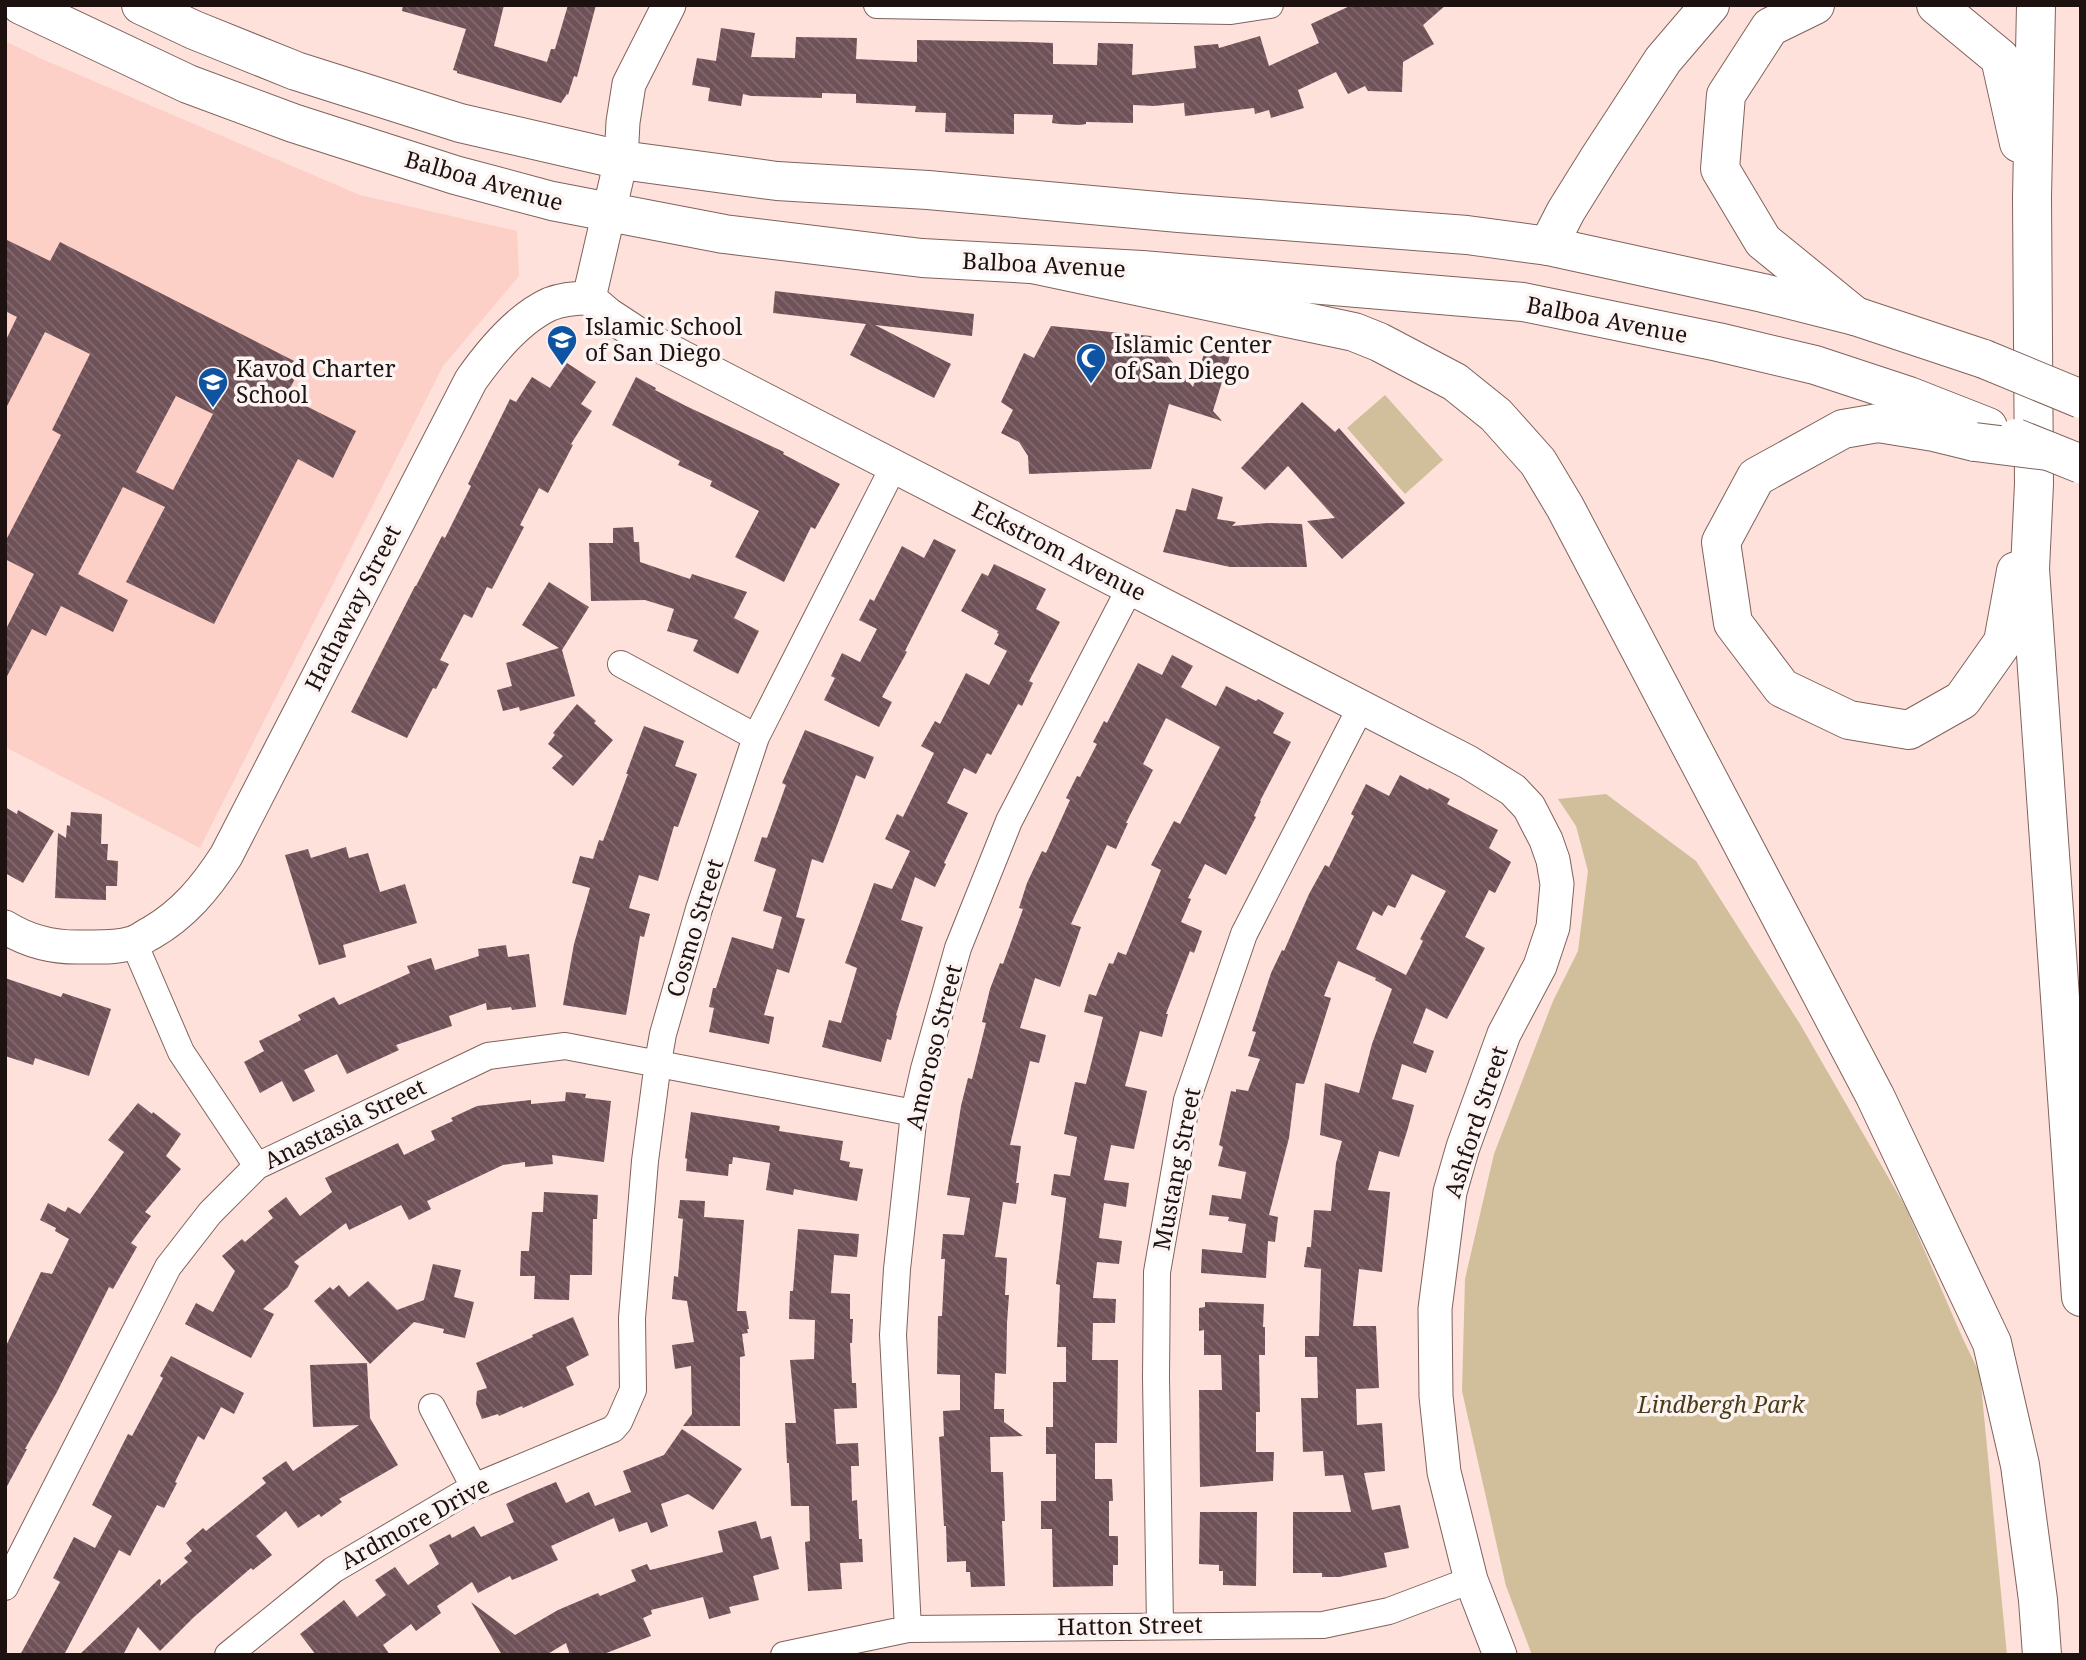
<svg xmlns="http://www.w3.org/2000/svg" width="2086" height="1660" font-family="'Noto Serif',serif">
<style>
.built{fill:#fcd0c7}
.park{fill:#d0bf9a}
.building{fill:url(#building-back-hatch);fill-rule:evenodd}
.lines{fill:none;stroke-linecap:round;stroke-linejoin:round}
.minor-casing{stroke:#80625b;stroke-width:28}
.tertiary-casing{stroke:#80625b;stroke-width:35}
.primary-casing{stroke:#80625b;stroke-width:40}
.motorway-casing{stroke:#80625b;stroke-width:40}
.minor{stroke:#fff;stroke-width:26}
.tertiary{stroke:#fff;stroke-width:33}
.primary{stroke:#fff;stroke-width:38}
.motorway{stroke:#fff;stroke-width:38}
.primary-bridge-casing{stroke:#80625b;stroke-width:40;stroke-linecap:butt}
.motorway-bridge-casing{stroke:#80625b;stroke-width:40;stroke-linecap:butt}
.primary-bridge{stroke:#fff;stroke-width:38}
.motorway-bridge{stroke:#fff;stroke-width:38}
.labels{text-anchor:middle;stroke-width:7;stroke-linejoin:round;paint-order:stroke}
.street-label{font-size:23px;fill:#1e1210;stroke:#fbf4f2}
.poi-label{font-size:23px;fill:#1e1210;stroke:#fbf4f2;text-anchor:start}
.park-label{font-size:23px;font-style:italic;fill:#4b3b16;stroke:#fbf4f2}
</style>
<defs>
<pattern id="building-back-hatch" width="6" height="6" patternUnits="userSpaceOnUse" patternTransform="scale(1.75)"><rect width="6" height="6" fill="#6f5158"/><path d="M-1 5l2 2M0 0l6 6M5-1l2 2" fill="none" stroke="#826b70"/></pattern>
</defs>
<rect width="100%" height="100%" fill="#fee1db"/>
<path class="built" d="M5,41l37,18 318,136 157,36 2,45 -76,90 -243,482 -195,-101z"/>
<path class="park" d="M1385,395l58,65 -38,34 -58,-66z
M1606,794l90,67 104,163 106,184 57,131 17,35 27,281h-475l-26,-69 -44,-195 3,-112 29,-125 59,-153 25,-50 10,-80 -12,-45 -18,-27z"/>
<path class="building" d="M403,5h101l-10,41 53,16 4,-13h4l13,-44h28l-19,72 -3,-1 -6,19 -1,-1 -6,9 -104,-30v-2l-4,-1 13,-41 -64,-18z
M1352,5h94l-23,20 11,19 -31,18 -1,30 -34,-1 -3,-5 -17,8 -12,-22 -38,18 6,18 -33,10 -2,-8 -14,4 -1,-6 -69,8 -1,-13 -30,3 -21,-1v18l-47,-1v2l-6,1 -21,-1 -7,-1 1,-8 -39,-1v20l-69,-2 1,-19 -31,-1 1,-6 -60,-3v-9l-34,-1v5l-71,-2 -8,-2 -2,12 -33,-5 2,-13 -18,-3 5,-27 19,3 5,-33 34,5 -4,24 44,1 1,-21 61,1 -1,21 61,3v-22l111,2 25,1v21l44,1 1,-22 35,1 -1,31 64,-7 -2,-22 24,-2 1,4 41,-12 9,30 50,-23 -8,-19z
M5,239l45,22 10,-19 242,123 -16,31 70,35 -23,47 -35,-19 -84,165 -88,-42 39,-75 -42,-20 -45,87 50,26 -15,32 -52,-26 -15,30 -14,-7 -27,51v-49l29,-57 -29,-15v-17l56,-107 -9,-5 38,-76 -45,-22 -40,78v-68l12,-25 -12,-6zM176,396l37,18 -40,76 -37,-18z
M775,291l199,23 -2,22 -97,-11 76,39 -17,34 -84,-43 16,-31 -93,-11z
M1051,326l100,10 42,51 13,-39 24,8 -17,55 9,10 -53,-17 -18,65 -122,5 -1,-18 -9,-14 -18,-9 12,-23 -12,-8 23,-49 10,5z
M567,363l29,19 -15,22 11,7 -21,33 2,1 -25,48 -9,-5 -19,37 4,2 -32,62 -5,-2 -15,31 -8,-4 -24,46 9,4 -13,25 -3,-1 -26,50 -56,-26 64,-126h1l26,-50 3,2 26,-52 -3,-2 42,-85 6,3 16,-25 18,11z
M636,377l20,11 -1,2 31,16 98,46 -1,2 57,30 -25,45 -4,-2 -27,55 -49,-25 24,-46 -49,-25 2,-5 -34,-16 2,-4 -68,-36z
M1302,402l33,30 4,-4 66,75 -63,56 -35,-38 28,-3 -47,-52 -23,24 -24,-22z
M1192,488l31,9 -6,22 19,3 -4,4 36,-3 34,1 5,43h-77l-67,-15 13,-43 10,2z
M633,527l1,15h5l1,20 50,17 2,-5 55,18 -13,26 25,13 -21,43 -45,-23 5,-11 -31,-9 7,-22 -29,-9 -54,1 -2,-58h24v-15z
M934,539l22,11 -51,101 2,1 -25,45 10,5 -13,25 -55,-27 11,-22 -4,-2 11,-23 18,9 17,-33 -18,-9 11,-21 4,2 28,-55 22,12z
M994,564l52,25 -10,20 24,13 -31,59 4,2 -11,23 -4,-2 -27,51 -4,-2 -11,21 -12,-6 -17,35 21,10 -24,50 2,1 -11,23 -20,-10 -14,43 22,7 -27,88 1,1 -6,24 -4,-1 -6,23 -59,-15 7,-27 12,3 16,-55 -12,-5 29,-80 18,6 18,-38 -25,-12 12,-25 6,3 31,-64 -13,-7 14,-25 5,3 26,-51 23,12 18,-34 -13,-7 5,-10 -2,-1 1,-2 -37,-20 21,-38 6,3z
M549,582l40,25 -27,43 13,46 -55,15 -1,-4 -16,4 -6,-21 15,-4 -6,-23 53,-15 -37,-23z
M1172,655l21,11 -12,21 35,19 10,-20 30,15 2,-2 26,14 -11,20 18,9 -31,59h1l-7,15 2,1 -30,58 -21,-11 -17,34 3,1 -10,23 21,9 -8,22 -4,-2 -24,63h2l-6,23 -22,-6 -15,55 22,5 -13,58 -23,-4 -7,35 25,3 -3,24 -22,-4 -5,35 23,3 -3,23 -22,-2 -4,36 23,1 -1,24h-22l-1,37h26l-1,83h-22v36h17l1,22h-4v35h9v29h-5v21l-60,1 -1,-58h-11v-28h15v-47h-10v-27h7v-45h13v-35h-9l3,-62 -4,-1 10,-86 -15,-3 3,-21 16,2 7,-39 -13,-3 6,-29 5,-23 11,2 17,-67 -19,-5 5,-18 7,2 13,-33 4,1 5,-12 8,3 35,-85 -10,-5 23,-44 6,3 40,-77 -54,-29 -23,46 10,6 -27,53h2l-12,26 -9,-4 -36,79 10,3 -21,60 -25,-9 -15,50 26,7 -7,28 -9,-2 -20,84 11,1 -5,37h3l-3,21 -13,-2 -8,55 12,1 -2,37h4l-2,28 -1,51 -11,-1 -1,36h10v13l19,14 -33,1 1,35h12l2,49h-3l3,65 -34,1 -1,-15h-4v-11l-19,1 -1,-36h-2l-5,-89 5,-1 -1,-25 17,-1v-35l-23,-1 1,-58h4l3,-57h-4l2,-25 21,1 6,-37 -23,-3 14,-89 7,-28 4,1 14,-56 -4,-1 8,-33 10,-26 3,1 20,-55 -4,-1 8,-25 15,-32 4,2 24,-53 -4,-2 11,-22 3,1 17,-33 -4,-2 11,-21 3,2 31,-60 24,12z
M577,704l19,17 -2,2 19,17 -40,46 -21,-18 11,-12 -15,-12 7,-9 -2,-2z
M644,726l40,15 -9,25 22,8 -19,53 -4,-1 -16,55 -19,-6 -10,33 21,6 -6,23 -4,-1 -14,79 -63,-10 11,-61 16,-56 -18,-5 8,-27 13,3 6,-19 4,1 25,-67h-2z
M805,730l69,27 -9,22 -9,-4 -33,88 -11,-4 -16,58 9,2 -16,54 -12,-4 -13,46 10,2 -5,27 -60,-12 5,-24 -5,-1 4,-19h3l16,-51 41,12 9,-32 -19,-6 13,-42 -22,-8 8,-24 5,1 19,-53 -4,-2z
M1400,775l28,15 1,-2 21,11 -3,5 51,26 -9,18 22,14 -16,31 -6,-3 -24,47 20,11 -38,71 -21,-11 -13,35 21,8 -8,22 -24,-9 -10,35 22,6 -6,23 -9,29 -20,-6 -11,39 22,2 -8,80 -23,-3 -6,57h23l3,62 -23,1 1,36 25,-2 3,48 -21,2 8,37 28,-5 9,43 -25,5 3,14 -48,10h-17v-4h-29v-61h58l-8,-37 -18,1 -2,-25 -20,1 -2,-54h17l-1,-41h-12v-21h14l2,-67 -17,-2 3,-20h4l3,-37 17,1 5,-48 6,-22 -22,-6 5,-52 34,10 13,-49 20,-55 -17,-9 1,-2 -38,-17 -14,35 7,2 -27,86 -8,-1 -7,55 -20,77 9,2 -3,25 -7,-1 -2,37 -65,-5 1,-24 40,4 4,-29 -18,-3 1,-4 -20,-2 3,-20 29,4 5,-27 -28,-6 5,-19 -4,-2 12,-54 5,1v-3l12,2 12,-32 -12,-3 8,-24 -4,-1 19,-58 11,-23 2,1 25,-57 16,-29 4,2 25,-51 -3,-2 15,-30 23,12zM1412,874l34,17 -26,48 3,2 -17,34 -50,-26 17,-38 9,5 6,-11 7,3z
M5,807l12,7 1,-4 36,21 -31,52 -18,-10z
M71,812l31,2 -1,30h7l-1,16 11,1 -1,25h-11v14l-51,-2 3,-65 8,5 1,-13 3,1z
M346,847l3,11 19,-5 12,39 25,-8 12,39 -74,22 3,12 -27,8 -34,-110 23,-6 3,9z
M506,945l2,12 21,-3 7,53 -24,3 -1,-3 -24,3 -1,-7 -37,13 3,10 -56,19 3,5 -52,24 -10,-20 -33,16 11,21 -22,11 -11,-21 -22,12 -16,-31 20,-11 -5,-10 42,-21 -3,-5 36,-18 5,8 71,-32 -3,-7 24,-8 4,12 44,-14 -1,-7z
M5,978l56,19 2,-4 48,16 -22,67 -54,-18 -2,7 -28,-9z
M566,1092l20,2 -1,4 26,3 -7,61 -52,-7 1,9 -28,3v-5l-22,3 -76,36 4,8 -22,11 -8,-15 -52,25 -3,-7 -52,39 5,4 -11,21 -25,22 11,5 -23,44 -66,-34 11,-21 17,9 22,-41 -13,-15 20,-17 3,3 28,-24 -5,-7 18,-14 14,19 32,-24 -7,-14 73,-35 6,12 31,-15 -4,-9 22,-10 -2,-3 26,-12 54,-6v4l34,-3z
M138,1103l14,11 1,-2 28,22 -15,22 15,13 -36,43 6,4 -20,27 6,4 -24,42 -4,-2 -52,105 -32,57h2l-22,41v-142l36,-76 11,2 17,-35 -14,-8 1,-3 -16,-8 8,-17 17,9 3,-5 12,7 44,-62 -16,-12z
M691,1112l89,14 -1,5 64,10 -3,19 10,2 -1,5 14,2 -6,32 -63,-12 -1,6 -27,-5 4,-27 -37,-6 -1,7h-3l-1,12 -42,-5 1,-12 -2,-1z
M544,1192l54,3 -1,24h-4l-1,56h-22l-1,25 -35,-1 1,-23h-15l1,-25h8l3,-39h11z
M680,1200l25,1 -1,16 40,3 -7,91h9l3,18h-2l1,4 -6,1 3,22 -5,1v69h-57l9,-12 -1,-48 -16,3 -3,-24 22,-3 -7,-41 -15,-2 2,-23 4,1 5,-58 -5,-1z
M798,1229l61,5 -2,23 -23,-2 -3,38 19,1v25h3l-1,24h-2l2,40h4l1,25 -23,1 2,35 22,-1 1,23h-8l1,35 5,-1 2,39h3l1,23 -23,1 2,26 -34,2 -3,-49 5,-1 -1,-35h-18l-2,-43h-2l-2,-40h11l-6,-63 24,-1 1,-39 -26,-1 1,-28h3z
M433,1264l28,6 -7,27 20,5 -9,36 -22,-5 1,-4 -30,-7 -44,42 -56,-63 16,-14 3,3 6,-5 10,12 19,-16 29,29 27,-10z
M1205,1302l59,2 -1,23h2v28h-6l1,57h-4v40h18l-1,29 -73,6 -1,-97h23l-1,-35h-17v-25l-5,1v-23l6,-1z
M573,1317l16,38 -23,12 8,18 -51,23 -1,-2 -23,10 -1,-2 -16,5 -6,-15 1,-13 10,-3 -11,-25 57,-26 -1,-2z
M171,1356l73,37 -10,21 -13,-7 -17,33 -6,-4 -23,46 2,1 -13,25 -7,-3 -27,51 -11,-6 -55,105h-44l40,-73 -7,-4 21,-41 21,11 17,-32 -20,-11 36,-71 4,2 31,-58 -3,-2z
M367,1363l3,55 28,47 -59,34 3,3 -21,15 -2,-3 -21,14 -12,-17 -30,25 16,19 -19,15 -2,-2 -57,49 -34,34 -22,-24 -15,28h-44l80,-76 2,1 -1,6 28,-24 -4,-4 8,-7 -6,-8 17,-15 3,3 60,-48 -4,-5 24,-17 7,10 66,-46 -46,2 -3,-62z
M682,1429l60,40 -29,41 -25,-16 -27,10 7,22 -17,7 -4,-11 -28,10 -5,-14 -63,28 7,14 -36,16 -10,4 -2,-4 -32,17 -6,-11 -35,24 4,7 -25,18 -5,-7 -28,21 7,10h-74l-16,-21 44,-34 13,17 29,-22 -11,-15 20,-13 13,18 31,-21 -10,-19 21,-11 2,4 22,-12 7,11 33,-15 -8,-18 21,-10 29,-12 10,21 23,-11 6,14 36,-14 -8,-21 41,-16z
M1200,1512h57l-1,74 -33,-1v-14h-4v-6l-20,-1z
M756,1521l5,18 10,-3 8,33 -26,7 6,24 -30,7 2,6 -22,6 -6,-22 -52,13 1,4 -9,4 8,18 -50,19h-31l-4,-12 -20,12h-44l-31,-53 44,33 43,-25 40,-17 2,3 36,-15 -5,-11 16,-6 3,6 73,-18 -5,-21z"/>
<g class="lines">
<g class="minor-casing">
<path id="minor" d="M877,5l354,6 39,-6
M621,664l135,73
M134,943l47,109 76,114
M432,1407l42,80
M5,1587l163,-320 42,-54 47,-47 231,-110 77,-10 349,67
M1160,1625l-4,-248 1,-105 30,-172 57,-166 117,-227
M908,1629l-15,-294 4,-66 17,-156 10,-44 34,-121 51,-127 121,-233
M228,1655l105,-85 141,-83 139,-58 6,-7 14,-32 -1,-72 13,-157 13,-99 5,-28 36,-125 57,-172 138,-271
M784,1655l124,-26 415,-4 66,-14 82,-31"/>
</g>
<g class="tertiary-casing">
<path id="tertiary" d="M589,298l20,17 32,21 827,426 45,28 16,17 17,33 7,20 4,24 -4,43 -13,39 -36,68 -41,113 -13,45 -15,117 1,87 8,76 27,108 29,75
M589,298l32,-138 2,-38 6,-38 40,-79
M5,927c24,15 51,21 78,20 16,0 33,1 49,-4 7,-2 13,-7 19,-10 33,-19 55,-46 75,-77l245,-476c19,-27 48,-62 79,-76 13,-5 25,-6 39,-6"/>
</g>
<g class="primary-casing">
<path id="primary" d="M21,5l167,79 105,39 162,52 97,26 172,33 198,24 220,12 381,32 195,40 97,23 94,31 79,31
M141,5l53,25 102,41 164,52 161,37 156,21 151,9 251,23 288,22 81,11 215,47 92,23 129,43"/>
</g>
<g class="motorway-casing">
<path id="motorway" d="M1815,5l-45,22 -44,68 -6,74 43,72 92,75
M1936,5l64,53 19,85
M2036,5l-4,192 2,287 -4,85 51,728
M1548,246l18,-35 33,-53 64,-98 47,-55
M1032,264l322,68 25,10 76,40 41,33 42,47 27,45 310,589 117,247 28,122 18,135 4,55
M1975,442l-41,-10 -56,-9 -35,6 -87,48 -35,65 12,81 49,65 67,32 60,10 53,-30 41,-58 13,-71"/>
</g>
<use href="#minor" class="minor"/>
<use href="#tertiary" class="tertiary"/>
<use href="#primary" class="primary"/>
<use href="#motorway" class="motorway"/>
<g class="primary-bridge-casing">
<path id="primary-bridge" d="M1984,359l97,40
M2016,438l65,26"/>
</g>
<g class="motorway-bridge-casing">
<path id="motorway-bridge" d="M1975,442l73,9"/>
</g>
<use href="#primary-bridge" class="primary-bridge"/>
<use href="#motorway-bridge" class="motorway-bridge"/>
</g>
<defs>
<g id="school-pin" transform="scale(1.575)"><path d="M0 17L-7.5 6A9.5 9.5 0 1 1 7.5 6Z" fill="#0e54a3" stroke="#fbf4f2"/><path d="M0-5L7-2L0 1L-7-2ZM-4 1L0 2.5L4 1V4Q0 6-4 4Z" fill="#fff"/></g>
<g id="mosque-pin" transform="scale(1.575)"><path d="M0 17L-7.5 6A9.5 9.5 0 1 1 7.5 6Z" fill="#0e54a3" stroke="#fbf4f2"/><path d="M3.5-4.9A6 6 0 1 0 3.5 4.9A5 5 0 1 1 3.5-4.9Z" fill="#fff"/></g>
</defs>
<g fill-rule="evenodd">
<use href="#school-pin" x="562" y="340"/>
<use href="#mosque-pin" x="1091" y="358"/>
<use href="#school-pin" x="213" y="382"/>
</g>
<g class="labels">
<g class="street-label">
<text transform="translate(484 181) rotate(16)" y="8">Balboa Avenue</text>
<text transform="translate(1044 265) rotate(3)" y="8">Balboa Avenue</text>
<text transform="translate(1607 320) rotate(11)" y="8">Balboa Avenue</text>
<text transform="translate(1059 551) rotate(27)" y="8">Eckstrom Avenue</text>
<text transform="translate(353 608) rotate(-63)" y="8">Hathaway Street</text>
<text transform="translate(695 928) rotate(-73)" y="8">Cosmo Street</text>
<text transform="translate(934 1047) rotate(-76)" y="8">Amoroso Street</text>
<text transform="translate(1476 1122) rotate(-72)" y="8">Ashford Street</text>
<text transform="translate(345 1124) rotate(-26)" y="8">Anastasia Street</text>
<text transform="translate(1177 1169) rotate(-79)" y="8">Mustang Street</text>
<text transform="translate(415 1523) rotate(-29)" y="8">Ardmore Drive</text>
<text transform="translate(1130 1626) rotate(-1)" y="8">Hatton Street</text>
</g>
<g class="poi-label">
<text x="585" y="335">Islamic School<tspan x="585" dy="26">of San Diego</tspan></text>
<text x="1114" y="353">Islamic Center<tspan x="1114" dy="26">of San Diego</tspan></text>
<text x="236" y="377">Kavod Charter<tspan x="236" dy="26">School</tspan></text>
</g>
<g class="park-label">
<text x="1721" y="1413">Lindbergh Park</text>
</g>
</g>
<rect width="2086" height="1660" fill="none" stroke="#1e1210" stroke-width="14"/>
</svg>
